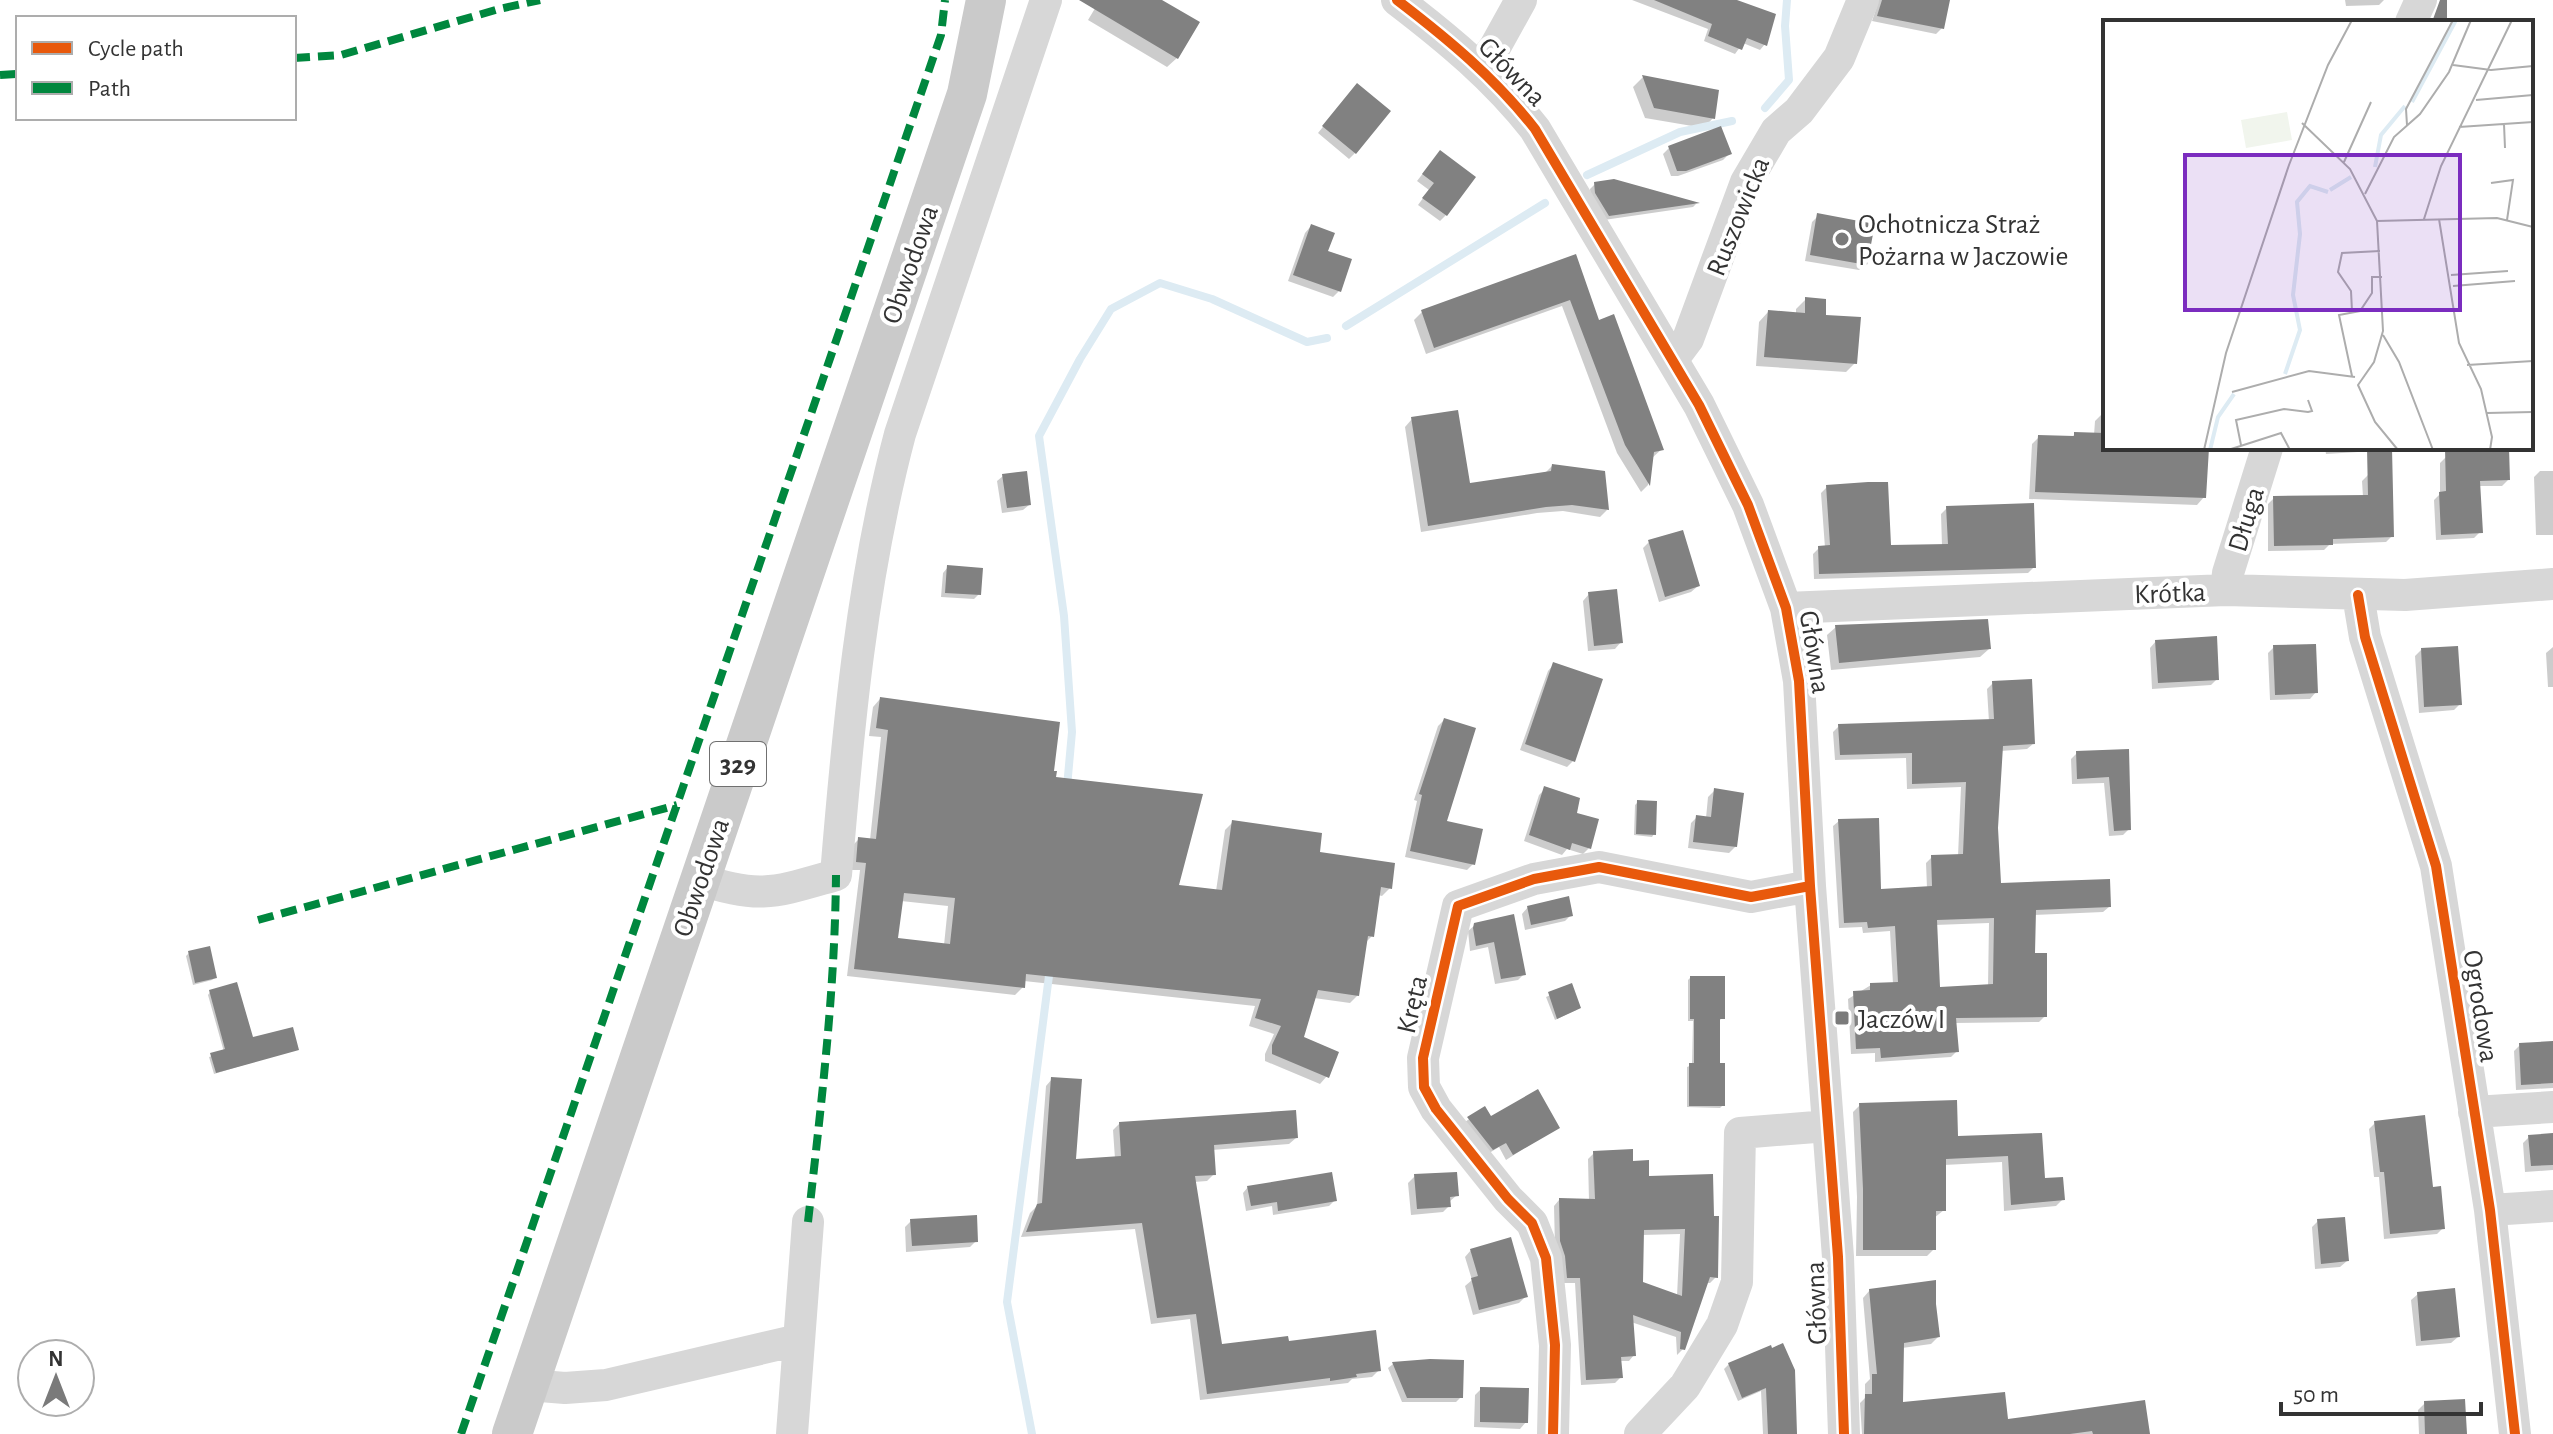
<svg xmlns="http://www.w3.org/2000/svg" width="2553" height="1434" font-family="'Alegreya Sans',sans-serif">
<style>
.shadow{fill:#0003;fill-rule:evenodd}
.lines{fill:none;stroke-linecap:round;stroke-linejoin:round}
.stream{stroke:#ddebf3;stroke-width:8}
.building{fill:#818181;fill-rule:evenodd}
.minor{stroke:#d7d7d7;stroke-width:32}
.major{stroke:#cacaca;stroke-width:40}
.quiet{stroke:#00873e;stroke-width:8;stroke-dasharray:16 8;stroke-linecap:butt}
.cycleway-casing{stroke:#fff;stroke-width:15}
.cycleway{stroke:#e8590c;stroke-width:10}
.poi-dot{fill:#7a7a7a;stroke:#fff;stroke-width:3}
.labels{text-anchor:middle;stroke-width:8;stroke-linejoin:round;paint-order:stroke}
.shield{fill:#fff;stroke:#707070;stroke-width:2}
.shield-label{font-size:26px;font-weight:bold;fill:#333}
.street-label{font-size:28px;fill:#333;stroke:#fff}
.poi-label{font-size:28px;fill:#333;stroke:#fff;text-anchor:start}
.inset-river{fill:none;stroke:#ddebf3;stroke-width:4}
.inset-road{fill:none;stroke:#adadad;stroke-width:2}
.view{fill:#7b2cbf;fill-opacity:0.15;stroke:#7b2cbf;stroke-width:4}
.inset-edge{fill:none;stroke:#333;stroke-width:4}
</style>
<rect width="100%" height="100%" fill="#fff"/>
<path class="shadow" d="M1100,0h58l19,58 -10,9 -79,-47z
M1632,0h101l32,44 -5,6 -17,-7 -8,11 -31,-13 4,-12z
M1875,0h66l1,28 -6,6 -64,-13 5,-15z
M2345,0h39l-5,5 -33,1z
M1643,77l74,14 -4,27 -9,10 -59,-10 -12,-31z
M1351,92l4,61 -6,6 -31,-26z
M1669,148l61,5 -7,7 -45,16h-7l-8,-22z
M1434,159l12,56 -6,6 -22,-16 11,-15 -12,-9z
M1614,181l82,23 -3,3 -89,13 -13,-21 -1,-10 5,-5z
M1818,216l47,48 -6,6 -54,-9 7,-39z
M1311,226l15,26 13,39 -6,6 -45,-16 17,-48z
M1575,257l23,65 64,127 -10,9 -4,27 -7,7 -24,-39 -55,-147 -136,48 -12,-34 8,-8z
M1806,299l18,18 31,46 -9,9 -90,-6 3,-44 9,-10 28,2v-5z
M2102,414h3v34h102l-3,49 -7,8 -168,-6 3,-55 7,-7 32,1 4,-4 19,1 1,-14z
M1412,419l57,66 75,-11 8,-8 55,44 -7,7 -37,-6 -26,2 -116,19 -16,-105z
M2325,448h37l-4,4 -32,2z
M2448,448h59l1,32 -6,6h-24l2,46 -6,6 -38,2 -2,-40 6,-6v-31l7,-7z
M2540,471h13v64h-17l-2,-58z
M2368,475l24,61 -6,6 -56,2 -6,6 -56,1v-47l6,-6 89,-1 -1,-16z
M1003,476l26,29 -6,5 -21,3 -5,-32z
M1827,487l62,60 53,-1 -1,-32 6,-6 87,59 -6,6 -214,6 -1,-25 6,-6h6l-4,-55z
M1649,542l49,44 -7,6 -32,10 -16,-54z
M948,567l31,27 -5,5 -33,-2 2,-24z
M1589,594l32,48 -6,7 -27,2 -5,-50z
M1836,627l153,22 -9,8 -149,13 -4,-35z
M2156,641l61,38 -6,6 -59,4 -2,-41z
M2274,647l42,45 -6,7 -40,1 -2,-47z
M2553,647v40h-5l-2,-34z
M2421,650l39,54 -6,6 -35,3 -4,-57z
M1554,664l19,97 -6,6 -47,-17 28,-79z
M1993,683l40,61 -6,5 -26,2 -5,77 3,57 110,22 -6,5 -69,3 -1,40 12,61 -6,6 -84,1 2,28 -6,6 -76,5v-9l-24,1 -3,-55 23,-14 22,-1 -3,-53 -27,2 -1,-6 -23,1 -6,-102 6,-5 40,70 48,-2 -1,-26 6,-6 26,-1 3,-69 -54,2 -1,-31 -71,2 -2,-28 6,-6 150,-4 -2,-33zM1989,923l-1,63 -50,3 -3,-64z
M880,699l171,74 3,6 122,107 40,5 9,-61 8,-8 84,32 73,34 -8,8 -4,-1 -6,41 -7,7 -7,52 -8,8 -36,-5 -12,40 25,38 -7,8 -55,-23v-7l9,-20 -25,-8 6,-20 -231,-25 -1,6 -8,8 -168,-19 13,-106h-11l2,-23 8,-8 11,1 11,-103 -12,-1 4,-29zM901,901l47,5 -4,39 -48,-5z
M1444,720v102l29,42 -6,6 -62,-13 12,-56 -3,-1 24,-74z
M2127,751l2,78 -6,6 -14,1 -5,-53 -32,1 -1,-25 6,-6z
M1545,789l30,25 14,34 -6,6 -16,-5 -5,6 -38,-14 15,-46z
M1715,790l21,56 -7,7 -41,-5 3,-25 6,-6 9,1 2,-21z
M1638,802l16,32 -2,3 -18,-2 1,-30z
M1528,907l43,8 -6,6 -40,9 -3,-16z
M1512,917l12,57 -6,6 -23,4 -7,-37 -18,4 -2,-20 7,-6z
M189,953l26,25 -3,2 -19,5 -7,-29z
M1690,978l33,40 -5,3v44l5,40 -3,3 -33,-1v-40l5,-2 1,-44h-5v-41z
M1571,986l5,24 -21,10 -9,-23z
M210,992l41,48 45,9 -82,25 -5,-17 15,-5 -16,-57z
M2553,1043v45l-37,2 -2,-39 6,-6z
M1052,1079l22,83 41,-3 -2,-29 7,-7 176,15 -7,6 -77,6 2,24 -7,7 -13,1 27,165 66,-4 92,27 -7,7 -20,2 -4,4 -148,17 -10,-81 -39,5 -16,-95 -114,8 9,-24 7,-7 9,-120z
M1860,1105l96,33 84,-3 3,45 20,19 -7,7 -52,5 -2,-49 -58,3v45l-10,8v31l-7,7h-71l1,-59 -4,-85z
M1484,1109l6,10 68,8 -52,33 -7,-13 -13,8 -24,-31z
M2375,1123l56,66 12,39 -6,6 -53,5 -5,-62h-5l-5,-48z
M2553,1135v35l-28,2 -2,-29 6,-6z
M1594,1153l37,10 16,15 64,-2 5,101 -6,6h-4l-23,66 -6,6 -1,-18 -45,-15 3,33 -5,6h-9l1,16 -6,6 -34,2 -6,-102h-13l-7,-35 -1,-42 5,-6 30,1 -1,-42zM1680,1234l-3,62 -36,-13 1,-48z
M1415,1176l42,19 -8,7v4l-6,6 -32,3 -3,-32z
M1248,1187l86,14 -5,5 -56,9 -1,-9 -26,5 -3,-18z
M911,1221l65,20 -6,6 -64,5 -1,-25z
M2318,1221l29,40 -7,6 -25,2 -3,-42z
M1471,1250l55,46 -7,7 -46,12 -8,-29 7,-6 -7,-23z
M1870,1290l68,47 -7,7 -29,4 -1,56 105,17 142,13h-286l-2,-31 5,-5v-14l5,-5 -7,-81z
M2418,1294l40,43 -7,6 -35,3 -5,-46z
M1770,1347l25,87h-32l-2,-43 -23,10 -14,-32 5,-5z
M1393,1364l68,33 -5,5h-54l-14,-34z
M1481,1389l45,33 -6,7 -46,-2 1,-32z
M2425,1403l40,31h-46l-1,-24z"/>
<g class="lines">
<path class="stream" d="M1765,108l24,-28 -4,-54 2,-26
M1587,175l93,-43 52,-11
M1346,326l199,-123
M1067,787l5,-55 -8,-116 -25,-180 41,-77 31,-50 49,-26 52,16 95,43 20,-4
M1032,1434l-25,-132 43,-334"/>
</g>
<path class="building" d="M1079,0h83l38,22 -22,37z
M1654,0h83l39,14 -9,32 -20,-8 -5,12 -34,-14 4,-12z
M1882,0h68l-6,29 -67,-13z
M2440,0h7v22h-15z
M1642,75l77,15 -4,29 -61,-11z
M1357,83l34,28 -35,43 -34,-28z
M1721,126l11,28 -46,17h-9l-9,-25z
M1440,150l36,27 -29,39 -25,-18 12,-15 -12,-9z
M1614,179l86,24 -91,13 -14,-23 -1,-11z
M1817,213l58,11 -8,41 -57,-10z
M1311,224l24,9 -7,18 24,8 -11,33 -48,-17z
M1576,254l23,66 15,-6 50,136 -10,2 -4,34 -25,-41 -55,-145 -136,48 -13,-38z
M1805,297l21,2v16l35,2 -4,47 -93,-7 4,-47 37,3z
M1458,410l12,73 81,-12 1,-7 53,7 4,39 -37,-5 -26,2 -118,19 -17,-109z
M2074,432l31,1v15h104l-3,50 -171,-6 3,-57 36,1z
M2367,448h25l2,89 -61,2v6l-59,1 -1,-50 95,-1z
M2445,448h64l1,32 -30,1 3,52 -42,2 -2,-43 7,-1z
M1027,471l4,34 -24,3 -5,-34z
M1868,482h20l3,63 57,-1 -2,-38 88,-3 2,65 -217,6 -1,-28 12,-1 -4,-60z
M1683,530l17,56 -35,11 -17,-57z
M947,565l36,3 -2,27 -36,-2z
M1617,589l6,54 -29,3 -6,-54z
M1988,619l3,30 -152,14 -4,-38z
M2217,636l2,44 -61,3 -3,-43z
M2316,644l2,49 -43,2 -2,-50z
M2458,646l4,59 -38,2 -3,-59z
M1553,662l50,17 -28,83 -50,-18z
M2032,679l3,65 -32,2 -5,82 3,55 109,-4 1,28 -75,3 -1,43h12v64l-91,1 3,34 -78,6 -1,-10 -24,1 -3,-58 17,-1v-7l28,-1 -3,-56 -27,2 -1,-6 -23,1 -6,-104 41,-1 2,71 51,-3 -1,-31 32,-1 3,-72 -54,2v-31l-72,2 -2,-31 156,-5 -2,-38zM1994,918l-1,66 -53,3 -3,-67z
M880,697l180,25 -6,49h3l-1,6 147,17 -24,91 43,5 10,-70 90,13 -2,19 75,11 -3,26 -11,-2 -7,50 -6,-1 -9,60 -41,-6 -14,47 35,15 -10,26 -57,-24v-9l9,-19 -26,-8 6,-19 -235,-25 -1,14 -171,-19 12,-106 -10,-1 2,-25 18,2 12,-109 -12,-2zM904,893l51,5 -5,46 -52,-6z
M1444,718l32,10 -29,93 36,8 -8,36 -65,-14 12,-56 -3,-1z
M2129,749l2,81 -17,1 -5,-54 -32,2 -1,-28z
M1544,786l36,12 -3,15 22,6 -8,30 -19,-6 -2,7 -41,-15z
M1714,788l30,5 -7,54 -44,-5 3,-27 15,2z
M1637,800l20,1 -1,34 -20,-1z
M1569,896l4,20 -42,9 -4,-19z
M1514,914l12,61 -25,4 -7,-37 -18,4 -3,-18 1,-5z
M210,946l7,32 -22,5 -7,-32z
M1690,976h35v43h-5v44h5v43h-36v-43h5v-44h-4z
M237,982l16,55 40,-10 6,23 -83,23 -6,-20 15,-4 -16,-59z
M1572,983l9,25 -24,11 -9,-27z
M2553,1041v42l-32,2 -2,-42z
M1051,1077l31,2 -6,80 45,-3 -2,-34 177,-12 2,28 -84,7 2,30 -21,1 27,168 66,-8 1,5 87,-11 5,41 -25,3 1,3 -27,4v-3l-123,16 -11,-80 -39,4 -15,-95 -116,9 11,-28 5,-1z
M1538,1089l22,39 -47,27 -7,-12 -13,7 -26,-33 18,-11 6,10z
M1957,1100l1,36 84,-3 3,45 18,-1 2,23 -54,5 -3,-49 -62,3v52h-10v39h-73v-61l-4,-86z
M2425,1115l8,72 8,-1 4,43 -55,5 -6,-62h-4l-6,-51z
M2553,1133v32l-22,1 -3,-31z
M1633,1149v12l16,-1v16l64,-2 1,42h5l-1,62 -8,-1 -25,73 -5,-1 1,-17 -48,-17 3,41 -15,1 2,21 -37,2 -6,-102h-13l-2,-22 -5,-15 -1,-43 36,1 -2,-48zM1685,1229l-3,67 -39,-14 1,-52z
M1332,1172l5,29 -59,10 -1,-9 -26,4 -4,-20z
M1457,1172l2,24 -9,1 1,10 -34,2 -3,-35z
M977,1215l1,27 -66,4 -2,-27z
M2345,1217l4,44 -28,3 -4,-45z
M1511,1237l17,60 -49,13 -8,-32 7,-2 -8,-27z
M1936,1280v24l4,33 -36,6 -1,59 102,-10 3,27 137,-19 5,34h-57l-1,-3 -22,3h-206l1,-40h7v-20h5l-8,-85z
M2455,1288l5,49 -39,4 -4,-49z
M1783,1343l12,27 2,64h-29l-2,-46 -24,10 -14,-35 43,-18 1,3z
M1430,1359l34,1 -1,38h-56l-15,-36z
M1480,1387l49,1 -1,35 -48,-1z
M2465,1399l2,35h-42l-1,-33z"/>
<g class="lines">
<path class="minor" d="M1397,0c51,39 98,78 138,129l164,276 49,100 38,103 13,73 11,205 28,371 6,177
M2411,22l10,-22
M1480,67l15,-20 26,-47
M1673,359l15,-20 58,-157 30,-51 23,-20 40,-53 24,-58
M2226,590l2,-17 39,-125
M2358,595l7,42 71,229 54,344 25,224
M1786,608l440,-18 179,5 148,-11
M699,879c61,21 77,13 137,-4 12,-147 26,-298 64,-441l146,-434
M2474,1112l79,-5
M2490,1210l63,-4
M528,1385l37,3 41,-3 192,-45
M792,1434l16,-212
M1553,1434l2,-89 -9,-87 -14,-35 -24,-24 -72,-90 -12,-22 -1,-29 35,-152 76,-27 65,-12 152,30 59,-11
M1640,1434l45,-48 37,-61 15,-43 3,-149 88,-7"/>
<path class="major" d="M512,1434l455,-1340 19,-94"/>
<path class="quiet" d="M294,58l47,-3 158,-46 41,-9
M0,75l18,-1
M258,920l419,-115
M808,1222c13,-116 27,-230 28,-347
M461,1434l480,-1399 4,-35"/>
<g class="cycleway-casing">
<path id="cycleway" d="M1397,0c51,39 98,78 138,129l164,276 49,100 38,103 13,73 11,205 28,371 6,177
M2358,595l7,42 71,229 54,344 25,224
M1553,1434l2,-89 -9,-87 -14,-35 -24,-24 -72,-90 -12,-22 -1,-29 35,-152 76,-27 65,-12 152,30 59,-11"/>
</g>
<use href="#cycleway" class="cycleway"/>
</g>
<g class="poi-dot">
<circle cx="1842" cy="239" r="8"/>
<rect x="1834" y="1010" width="16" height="16" rx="4"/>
</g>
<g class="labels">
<rect class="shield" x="710" y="742" width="56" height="44" rx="6"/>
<g class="shield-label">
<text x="738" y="773">329</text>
</g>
<g class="street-label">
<text transform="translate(1513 71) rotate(46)" y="10">Główna</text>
<text transform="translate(1737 216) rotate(-68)" y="10">Ruszowicka</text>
<text transform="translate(909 264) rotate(-71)" y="10">Obwodowa</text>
<text transform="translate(2245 519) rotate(-73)" y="10">Długa</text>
<text transform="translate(2170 592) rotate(-2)" y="10">Krótka</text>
<text transform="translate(1816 652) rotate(81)" y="10">Główna</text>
<text transform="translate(700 877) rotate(-71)" y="10">Obwodowa</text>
<text transform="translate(1411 1004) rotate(-77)" y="10">Kręta</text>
<text transform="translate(2482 1006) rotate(81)" y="10">Ogrodowa</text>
<text transform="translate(1815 1303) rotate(-92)" y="10">Główna</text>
</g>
<g class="poi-label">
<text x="1858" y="233">Ochotnicza Straż<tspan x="1858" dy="32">Pożarna w Jaczowie</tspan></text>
<text x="1858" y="1028">Jaczów I</text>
</g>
</g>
<g transform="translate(2103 20)">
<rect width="430" height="430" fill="#fff"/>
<path d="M184,92l5,28 -46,8 -5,-28z" fill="#f1f5ed"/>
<path class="inset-river" d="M309,82l44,-82M272,147l6,-32 24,-29M227,170l21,-13M182,354l15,-44 -7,-35 7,-61 -3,-32 13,-16 18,6M107,430l8,-33 16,-23"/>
<path class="inset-road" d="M350,45l38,5 42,-4M373,80l57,-5M199,103l48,46 27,52 6,110 -9,31 -16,23 17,37 23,28M401,104l1,24M304,105l-1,-16 47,-89M356,107l74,-5M241,142l27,-60M388,163l22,-3 -6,40M262,174l29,-57 26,-23 29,-42 22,-52M321,199l17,-53 71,-146M336,199l20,124 22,46 11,48 -2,13M274,201l120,-3 36,9M348,255l57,-4M350,266l62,-5M249,291l-1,-20 -13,-19 4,-19 38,-2M280,315l16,27 34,88M364,345l66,-4M249,356l-13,-61 21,-4 12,-18v-16h10M129,372l77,-21 46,6M384,393l46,-1M138,425l-5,-25 48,-11 24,3 4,-1 -4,-11M101,430l22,-97 63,-188 39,-100 24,-45M125,430l53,-17 9,17"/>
<path class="view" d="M82,135h275v155h-275z"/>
<rect width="430" height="430" class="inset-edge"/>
</g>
<rect x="16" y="16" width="280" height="104" fill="#ffffff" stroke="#adadad" stroke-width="2"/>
<rect x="32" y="42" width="40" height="12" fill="#e8590c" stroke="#adadad" stroke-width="2"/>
<text x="88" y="56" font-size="24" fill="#333333">Cycle path</text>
<rect x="32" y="82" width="40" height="12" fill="#00873e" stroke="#adadad" stroke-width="2"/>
<text x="88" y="96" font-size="24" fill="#333333">Path</text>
<g transform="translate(56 1378)"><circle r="38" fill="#ffffff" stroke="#adadad" stroke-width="2"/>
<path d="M0-6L14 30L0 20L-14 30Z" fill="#7a7a7a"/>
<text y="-12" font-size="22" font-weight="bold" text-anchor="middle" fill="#333333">N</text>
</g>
<path d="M2281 1402v12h200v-12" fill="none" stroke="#333333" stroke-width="4"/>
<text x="2293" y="1402" font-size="24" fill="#333333" stroke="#ffffff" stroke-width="6" paint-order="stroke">50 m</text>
</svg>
